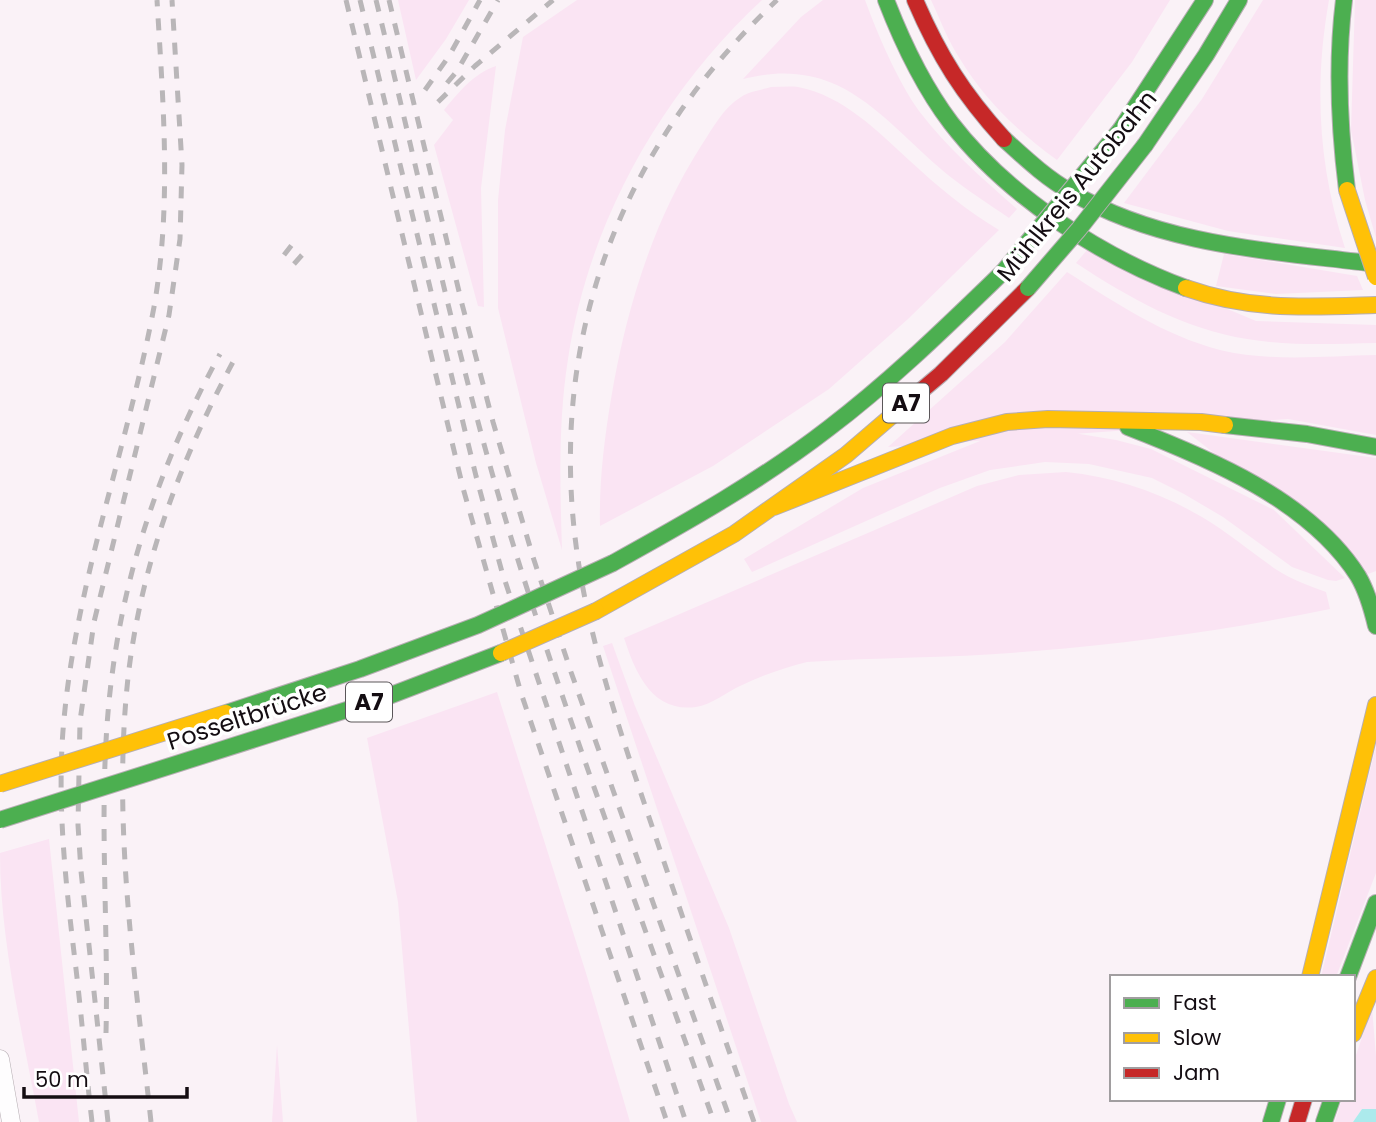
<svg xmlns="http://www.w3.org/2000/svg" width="1376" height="1122" font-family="Poppins,sans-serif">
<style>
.green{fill:#fae4f3}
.water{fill:#aceaec}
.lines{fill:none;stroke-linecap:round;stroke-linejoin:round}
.street-casing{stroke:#b6aeb3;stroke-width:19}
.fast-casing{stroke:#b6aeb3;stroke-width:18}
.slow-casing{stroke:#b6aeb3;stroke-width:18}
.jam-casing{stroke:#b6aeb3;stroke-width:18}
.street{stroke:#fefdfe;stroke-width:18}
.fast{stroke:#4caf50;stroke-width:16}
.slow{stroke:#ffc107;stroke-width:16}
.jam{stroke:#c62828;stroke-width:16}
.rail{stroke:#b9b6b8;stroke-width:5;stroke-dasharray:12 12;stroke-linecap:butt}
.fast-bridge-casing{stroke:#b6aeb3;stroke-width:18;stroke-linecap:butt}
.slow-bridge-casing{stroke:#b6aeb3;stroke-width:18;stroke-linecap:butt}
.fast-bridge{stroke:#4caf50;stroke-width:16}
.slow-bridge{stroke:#ffc107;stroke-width:16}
.labels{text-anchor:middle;stroke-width:7;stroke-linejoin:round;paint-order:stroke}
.shield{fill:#fff;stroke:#5a5659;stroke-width:2}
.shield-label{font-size:23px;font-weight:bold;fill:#140d12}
.street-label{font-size:24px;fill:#140d12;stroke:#fff}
</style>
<rect width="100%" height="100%" fill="#faf2f7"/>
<path class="green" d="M398,0h71l-23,39 -30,41z
M577,0h185c-101,94 -173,221 -194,359 -10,63 -8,127 -6,191l-26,-87 -38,-155v-108l7,-70 18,-93z
M823,0h42c12,33 33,82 54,111 28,37 63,67 98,98l-8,9c-20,-14 -41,-27 -61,-43 -66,-55 -106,-121 -205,-96l58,-62z
M931,0h239l-38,62 -75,98c-38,-27 -73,-61 -97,-101 -12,-18 -20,-40 -29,-59z
M1263,0h66c-15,84 -11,166 16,248l-117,-17 -104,-28 78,-104z
M1355,0h21v238l-11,-38 -14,-70z
M496,66l-15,122 3,119 -6,-1 -44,-161 19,-25 -9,-10c14,-17 30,-37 52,-44z
M771,87c9,0 19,-1 27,0 46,9 79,44 112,74 27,25 57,50 89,69l-91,89 -79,70 -116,77 -113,60c-1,-43 4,-85 11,-127 15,-89 41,-176 90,-253 12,-18 22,-38 40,-49 8,-6 21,-7 30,-10z
M1087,250l169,71 120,4v18c-43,1 -87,3 -129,-4 -63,-10 -118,-41 -171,-76z
M1224,254l133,22 6,14 -87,4 -60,-8z
M1067,272c49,31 96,63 153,78 49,12 105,6 156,5v80l-88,-16 -400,28 117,-105z
M1187,432l189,26v113l-8,3z
M1074,433l42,7 35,9 123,61 71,68 -9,3 -8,-1 -36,-13 -69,-50 -39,-23 -32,-16 -63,-14 -44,-2 -55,8 -50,18 -188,84 -8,-13 119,-71 127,-51z
M1066,472c49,5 93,20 136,45 27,16 50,36 75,53 15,10 33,16 49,22l4,17c-98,20 -196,34 -295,42 -75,7 -152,6 -228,11 -23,6 -45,13 -67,24 -13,6 -29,19 -44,21 -45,6 -61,-36 -72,-69l353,-152 42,-11z
M612,643l23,63 94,222 60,176 8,18h-36l-158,-476z
M497,692l89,281 44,149h-213l-19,-220 -31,-164z
M1376,746v127l-40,104h-15z
M49,839l30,283h-40c-16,-88 -39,-179 -39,-269z
M1372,1008l4,48v53h-14l-9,13h-18l7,-23h11v-35z
M277,1045l6,77h-11z"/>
<path class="water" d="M1362,1109h14v13h-23z"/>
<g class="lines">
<g class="street-casing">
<path id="street" d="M0,1059l11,63"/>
</g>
<g class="fast-casing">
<path id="fast" d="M886,0c17,44 37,86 65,123 55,72 150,134 235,165
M1344,0c-8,64 -5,126 3,190
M1121,129l84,-129
M1004,139c21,19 42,39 67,53 90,54 203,59 305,72
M1145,145l61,-90 33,-55
M1225,425l82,9 69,13
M1128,427c80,31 182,73 230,149 9,15 14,33 18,50
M613,563c74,-41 149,-83 216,-135 62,-47 118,-102 174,-156
M1348,977l28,-74
M1271,1122l7,-23
M1324,1122l8,-23"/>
</g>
<g class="slow-casing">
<path id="slow" d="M1186,288c65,23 122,19 190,17
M774,507l178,-71 55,-14 41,-3 153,3 24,3
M596,611l138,-77 112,-79 63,-54
M1310,977l66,-272
M1353,1034l23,-56"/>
</g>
<g class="jam-casing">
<path id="jam" d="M915,0c24,56 48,94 89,139
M909,401l32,-27 87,-86
M1297,1122l7,-23"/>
</g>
<use href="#street" class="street"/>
<use href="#fast" class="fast"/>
<use href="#slow" class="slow"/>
<use href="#jam" class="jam"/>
<path class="rail" d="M346,0l117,488 58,205 146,429
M360,0l116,476 26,96 184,550
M376,0c46,187 84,376 142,560 59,189 130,375 196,562
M389,0l73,304 31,118 40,135 38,115 160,450
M447,83l10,-12 41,-71
M425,90l24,-34 31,-56
M438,102l37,-36 78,-66
M284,255l14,-18
M294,264l15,-17
M106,1033c3,-121 -10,-245 7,-365 15,-111 53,-216 107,-314
M92,1122c-6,-51 -10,-102 -16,-153 -10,-83 -20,-167 -12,-250 13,-140 64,-274 90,-412 18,-102 9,-205 3,-307
M108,1122l-27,-251 -3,-46 2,-104 14,-99 75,-307 11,-76 2,-74 -10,-165
M151,1122c-16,-150 -40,-302 -22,-453 14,-110 53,-212 105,-309
M754,1122c-34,-96 -67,-191 -99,-287 -30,-89 -61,-177 -76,-269 -35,-220 38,-415 198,-566"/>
<g class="fast-bridge-casing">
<path id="fast-bridge" d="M1003,272l118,-143
M1028,288l51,-59 66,-84
M226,713l134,-44 118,-44 135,-62
M0,820l381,-121 120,-46"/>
</g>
<g class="slow-bridge-casing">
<path id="slow-bridge" d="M1347,190l29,87
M501,653l95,-42
M0,784l226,-71"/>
</g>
<use href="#fast-bridge" class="fast-bridge"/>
<use href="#slow-bridge" class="slow-bridge"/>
</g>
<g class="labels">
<g class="shield">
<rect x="883" y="383.5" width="46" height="39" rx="5"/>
<rect x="346" y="682.5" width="46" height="39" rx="5"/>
</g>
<g class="shield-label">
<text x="906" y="411">A7</text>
<text x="369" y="710">A7</text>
</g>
<g class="street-label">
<text transform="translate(1077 186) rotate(-51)" y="8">Mühlkreis Autobahn</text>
<text transform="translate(247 717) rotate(-18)" y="8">Posseltbrücke</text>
</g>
</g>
<rect x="1110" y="975" width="245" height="126" fill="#ffffff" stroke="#a19ea0" stroke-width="2"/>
<rect x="1124" y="998" width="35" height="10" fill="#4caf50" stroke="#a19ea0" stroke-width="2"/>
<text x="1173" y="1010" font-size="21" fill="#140d12">Fast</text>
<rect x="1124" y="1033" width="35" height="10" fill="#ffc107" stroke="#a19ea0" stroke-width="2"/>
<text x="1173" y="1045" font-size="21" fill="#140d12">Slow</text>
<rect x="1124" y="1068" width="35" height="10" fill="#c62828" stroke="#a19ea0" stroke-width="2"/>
<text x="1173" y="1080" font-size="21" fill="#140d12">Jam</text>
<path d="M24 1087v10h163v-10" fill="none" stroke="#140d12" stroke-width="3.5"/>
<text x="35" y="1087" font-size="21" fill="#140d12" stroke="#ffffff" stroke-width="5" paint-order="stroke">50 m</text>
</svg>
